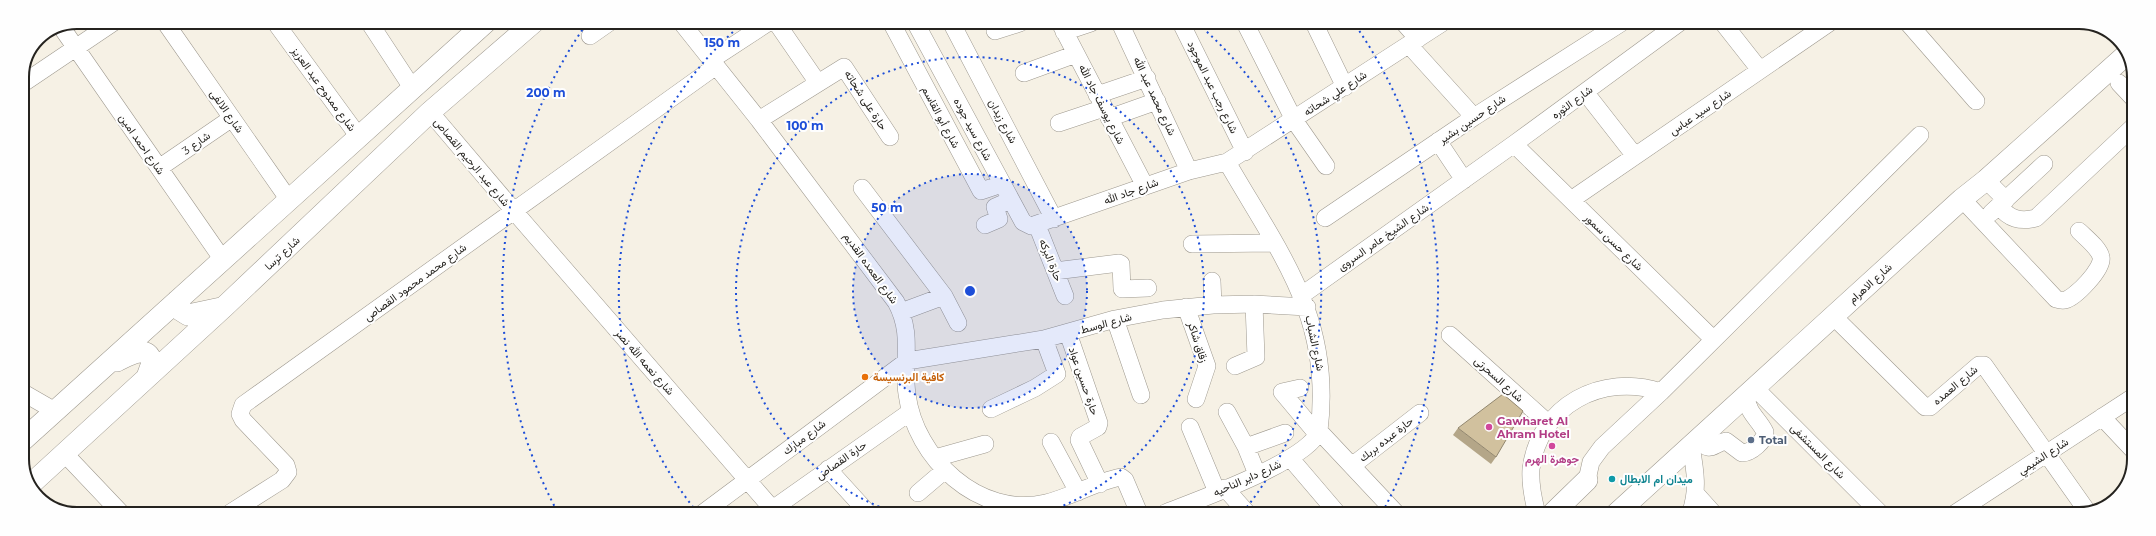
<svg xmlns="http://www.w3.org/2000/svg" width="2156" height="536" font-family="Montserrat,Vazirmatn,sans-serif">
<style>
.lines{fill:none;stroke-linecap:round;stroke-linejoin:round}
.minor-casing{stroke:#9e998f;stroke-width:18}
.major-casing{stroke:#9e998f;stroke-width:22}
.minor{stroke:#fff;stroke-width:17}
.major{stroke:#fff;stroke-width:21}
.wall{fill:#b4a688}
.building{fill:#d1c19e;stroke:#92876f}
.ring{fill:none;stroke:#1d4ed8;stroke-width:2;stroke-dasharray:2 4}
.food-dot{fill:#e8710a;stroke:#fefefe;stroke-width:1.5}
.hotel-dot{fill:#d1479c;stroke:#fefefe;stroke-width:1.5}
.service-dot{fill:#5c6f8a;stroke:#fefefe;stroke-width:1.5}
.culture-dot{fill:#0f9aa8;stroke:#fefefe;stroke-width:1.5}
.labels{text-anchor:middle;stroke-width:4;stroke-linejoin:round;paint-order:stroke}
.street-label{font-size:11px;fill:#25231f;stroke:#fefefe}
.food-label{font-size:11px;font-weight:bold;fill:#c56008;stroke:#fefefe;text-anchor:start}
.hotel-label{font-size:11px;font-weight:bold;fill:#b23c85;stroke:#fefefe;text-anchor:start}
.service-label{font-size:11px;font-weight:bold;fill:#4e5e75;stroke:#fefefe;text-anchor:start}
.culture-label{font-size:11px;font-weight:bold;fill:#0d838f;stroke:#fefefe;text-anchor:start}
.rim{fill:none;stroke:#25231f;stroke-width:2}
.centre{fill:#1d4ed8;stroke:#fefefe;stroke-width:2}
.ring-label{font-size:12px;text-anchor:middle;font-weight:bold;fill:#1d4ed8;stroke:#fefefe;stroke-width:4;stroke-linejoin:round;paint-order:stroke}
</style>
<rect width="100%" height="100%" fill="#f6f1e5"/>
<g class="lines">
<g class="minor-casing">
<path id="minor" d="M165,22l124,178
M275,22l84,115
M369,22l44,67
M681,22l78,98 137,182c18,33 6,59 11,92 8,64 72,125 139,109 25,-6 49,-21 75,-26l4,3 14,33
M776,22l42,61
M891,22l90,169 21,-7
M915,22l108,200 8,4 158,-55 38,-9 215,-139
M951,22l103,197
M1060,23l85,163
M1120,23l69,148
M1181,23l64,129
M1245,23l49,97 32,46
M1314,23l31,64
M1404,23l14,16
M1723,23l37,47
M1908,23l68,78
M62,28l161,232
M995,31l25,-8
M1064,32l27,-9
M590,36l20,-14
M1409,45l65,72
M711,60l58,-38
M1024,73l52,-19
M2119,83l15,16
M22,84l92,-62
M1585,92l50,64
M1097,95l50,-17
M430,112l84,99 262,302
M1109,118l48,-17
M759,120l85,-53 46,70
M1059,123l45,-15
M1438,141l26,39
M1514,144l199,195
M1227,162c53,92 106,156 92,269l78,83
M159,168l73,-50
M1986,180l20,20
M862,188l82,108 14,27
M1962,199l94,100c3,1 6,2 9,1 10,-2 39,-32 36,-43 -2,-9 -15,-19 -22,-26
M1571,200l258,-177
M1999,206c10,13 21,16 37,12l98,-92
M1991,213l53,-49
M1325,218l149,-101 147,-94
M985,225l14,-6 -4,-12 16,-7
M1037,225l28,71
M1192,244l82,-1
M1055,271l64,-8 2,1 1,25 26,-1
M1212,281l1,24
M1302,295l212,-151 165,-121
M1186,307l21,59 -11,33
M901,312l43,-16
M1833,316l92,91h5l49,-42h5l103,146
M1115,319l26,76
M1068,333l31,90 -1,4 -18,10 -1,3 21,44
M1450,335l99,89
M1235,366l21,-9 -2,-53
M1300,388l-18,4 36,43
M1755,388l126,126
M22,392l33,19
M991,409l44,-21 22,-14 -13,-35
M1227,412l19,35 11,27
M2102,417l31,33
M1190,427l27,65
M1697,440c16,14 14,4 29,1l16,12c9,0 23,-12 23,-21 -7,-14 -17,-18 -19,-36
M1051,442l27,50
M1246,447l39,-14
M64,453l57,60
M935,458l50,-14
M1291,459l47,55
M1353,465l67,-52
M828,469l40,44
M1587,480l4,-18 11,-15 59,-55 259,-257
M1225,488l23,26
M918,493l27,-23
M1696,494l18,20
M230,513l52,-33 6,-8 -2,-7 -43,-45 -3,-6 3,-9 473,-339
M703,513l204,-152 137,-22 71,-20 48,-9 50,-5 41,-1 53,3
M767,513l143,-101
M1165,513c33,-13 143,-52 154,-82
M1537,514c-4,-15 -7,-30 -6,-45 8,-64 72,-97 130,-77
M1690,514c9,-23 5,-45 1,-68
M1954,514l179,-117"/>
</g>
<g class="major-casing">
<path id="major" d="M177,301l3,9 8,5 33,-7
M117,361c12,-6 31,-18 35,2l-5,14
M22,441l464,-419
M31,484l193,-177 206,-195 104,-90
M1552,514l35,-34
M1616,514l346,-315 24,-19 140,-125"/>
</g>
<use href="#minor" class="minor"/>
<use href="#major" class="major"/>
</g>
<path class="wall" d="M1458,428l38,29 -5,7 -38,-29z"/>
<path class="building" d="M1503,394l20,17 -27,46 -38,-29z"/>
<circle cx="970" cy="291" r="117" fill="#1d4ed8" fill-opacity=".12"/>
<g class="ring">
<circle cx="970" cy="291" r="117"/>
<path d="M896 513A234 234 0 1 1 1044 513"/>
<path d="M697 512A351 351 0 0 1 742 24M1198 24A351 351 0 0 1 1243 512"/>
<path d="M557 511A468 468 0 0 1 587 23M1356 26A468 468 0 0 1 1383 511"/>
</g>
<circle class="food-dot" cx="865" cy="377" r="4"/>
<g class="hotel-dot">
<circle cx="1489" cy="427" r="4"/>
<circle cx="1552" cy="446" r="4"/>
</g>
<circle class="service-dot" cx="1751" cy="440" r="4"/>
<circle class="culture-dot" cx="1612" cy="479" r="4"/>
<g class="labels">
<g class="street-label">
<text transform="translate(1213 87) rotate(64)" y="4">شارع رجب عبد الموجود</text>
<text transform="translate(324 89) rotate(54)" y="4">شارع ممدوح عبد العزيز</text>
<text transform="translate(1335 93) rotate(-33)" y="4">شارع علي شحاته</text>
<text transform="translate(1155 96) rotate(65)" y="4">شارع محمد عبد الله</text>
<text transform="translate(866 100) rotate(57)" y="4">حارة على شحاته</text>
<text transform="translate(1572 102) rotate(-36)" y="4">شارع الثوره</text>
<text transform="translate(1102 104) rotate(63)" y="4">شارع يوسف جاد الله</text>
<text transform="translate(227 111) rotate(55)" y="4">شارع الالفى</text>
<text transform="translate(1700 112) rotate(-34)" y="4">شارع سيد عباس</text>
<text transform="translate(941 117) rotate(62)" y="4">شارع أبو القاسم</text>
<text transform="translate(1472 119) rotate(-34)" y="4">شارع حسين بشير</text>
<text transform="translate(1003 121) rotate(62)" y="4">شارع زيدان</text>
<text transform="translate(973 129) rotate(62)" y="4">شارع سيد جوده</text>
<text transform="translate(196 143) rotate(-35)" y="4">شارع 3</text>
<text transform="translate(142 144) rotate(55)" y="4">شارع احمد امين</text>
<text transform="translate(472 162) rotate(50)" y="4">شارع عبد الرحيم القصاص</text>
<text transform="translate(1131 191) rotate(-20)" y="4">شارع جاد الله</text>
<text transform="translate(1383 237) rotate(-35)" y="4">شارع الشيخ عامر السروى</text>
<text transform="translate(1614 242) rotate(44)" y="4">شارع حسن سمور</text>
<text transform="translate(282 253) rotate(-43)" y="4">شارع ترسا</text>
<text transform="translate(1051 260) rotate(68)" y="4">حارة البركه</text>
<text transform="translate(871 268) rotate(54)" y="4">شارع العمده القديم</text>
<text transform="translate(415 282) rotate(-36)" y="4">شارع محمد محمود القصاص</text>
<text transform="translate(1870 283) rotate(-42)" y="4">شارع الاهرام</text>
<text transform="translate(1106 323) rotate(-15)" y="4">شارع الوسط</text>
<text transform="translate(1198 342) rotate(72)" y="4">زقاق شاكر</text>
<text transform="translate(1315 343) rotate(78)" y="4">شارع الشباب</text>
<text transform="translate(645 362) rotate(49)" y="4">شارع نعمه الله نصر</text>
<text transform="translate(1499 379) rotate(42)" y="4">شارع السحرتى</text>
<text transform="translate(1084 381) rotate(71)" y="4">حارة حسين عواد</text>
<text transform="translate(1955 385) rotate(-40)" y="4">شارع العمده</text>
<text transform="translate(804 437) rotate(-37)" y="4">شارع مبارك</text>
<text transform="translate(1386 439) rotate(-38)" y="4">حارة عبده بربك</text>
<text transform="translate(1818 451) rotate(45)" y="4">شارع المستشفى</text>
<text transform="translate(2043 456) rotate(-33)" y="4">شارع الشيمي</text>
<text transform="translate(841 460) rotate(-35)" y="4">حارة القصاص</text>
<text transform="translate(1247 478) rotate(-24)" y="4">شارع داير الناحيه</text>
</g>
<g class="food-label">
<text x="873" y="381">كافية البرنسيسة</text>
</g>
<g class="hotel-label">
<text x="1497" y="425">Gawharet Al<tspan x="1497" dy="13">Ahram Hotel</tspan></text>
<text x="1552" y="463" text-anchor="middle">جوهرة الهرم</text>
</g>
<g class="service-label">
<text x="1759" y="444">Total</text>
</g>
<g class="culture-label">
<text x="1620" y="483">ميدان ام الابطال</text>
</g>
</g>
<path d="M0 0H2156V536H0ZM77 29H2079A48 48 0 0 1 2127 77V459A48 48 0 0 1 2079 507H77A48 48 0 0 1 29 459V77A48 48 0 0 1 77 29Z" fill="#fefefe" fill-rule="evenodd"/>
<path class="rim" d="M77 29H2079A48 48 0 0 1 2127 77V459A48 48 0 0 1 2079 507H77A48 48 0 0 1 29 459V77A48 48 0 0 1 77 29Z"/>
<circle cx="970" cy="291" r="6" class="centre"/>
<g class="ring-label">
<text x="722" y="47">150 m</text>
<text x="546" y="97">200 m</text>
<text x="805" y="130">100 m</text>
<text x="887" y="212">50 m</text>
</g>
</svg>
